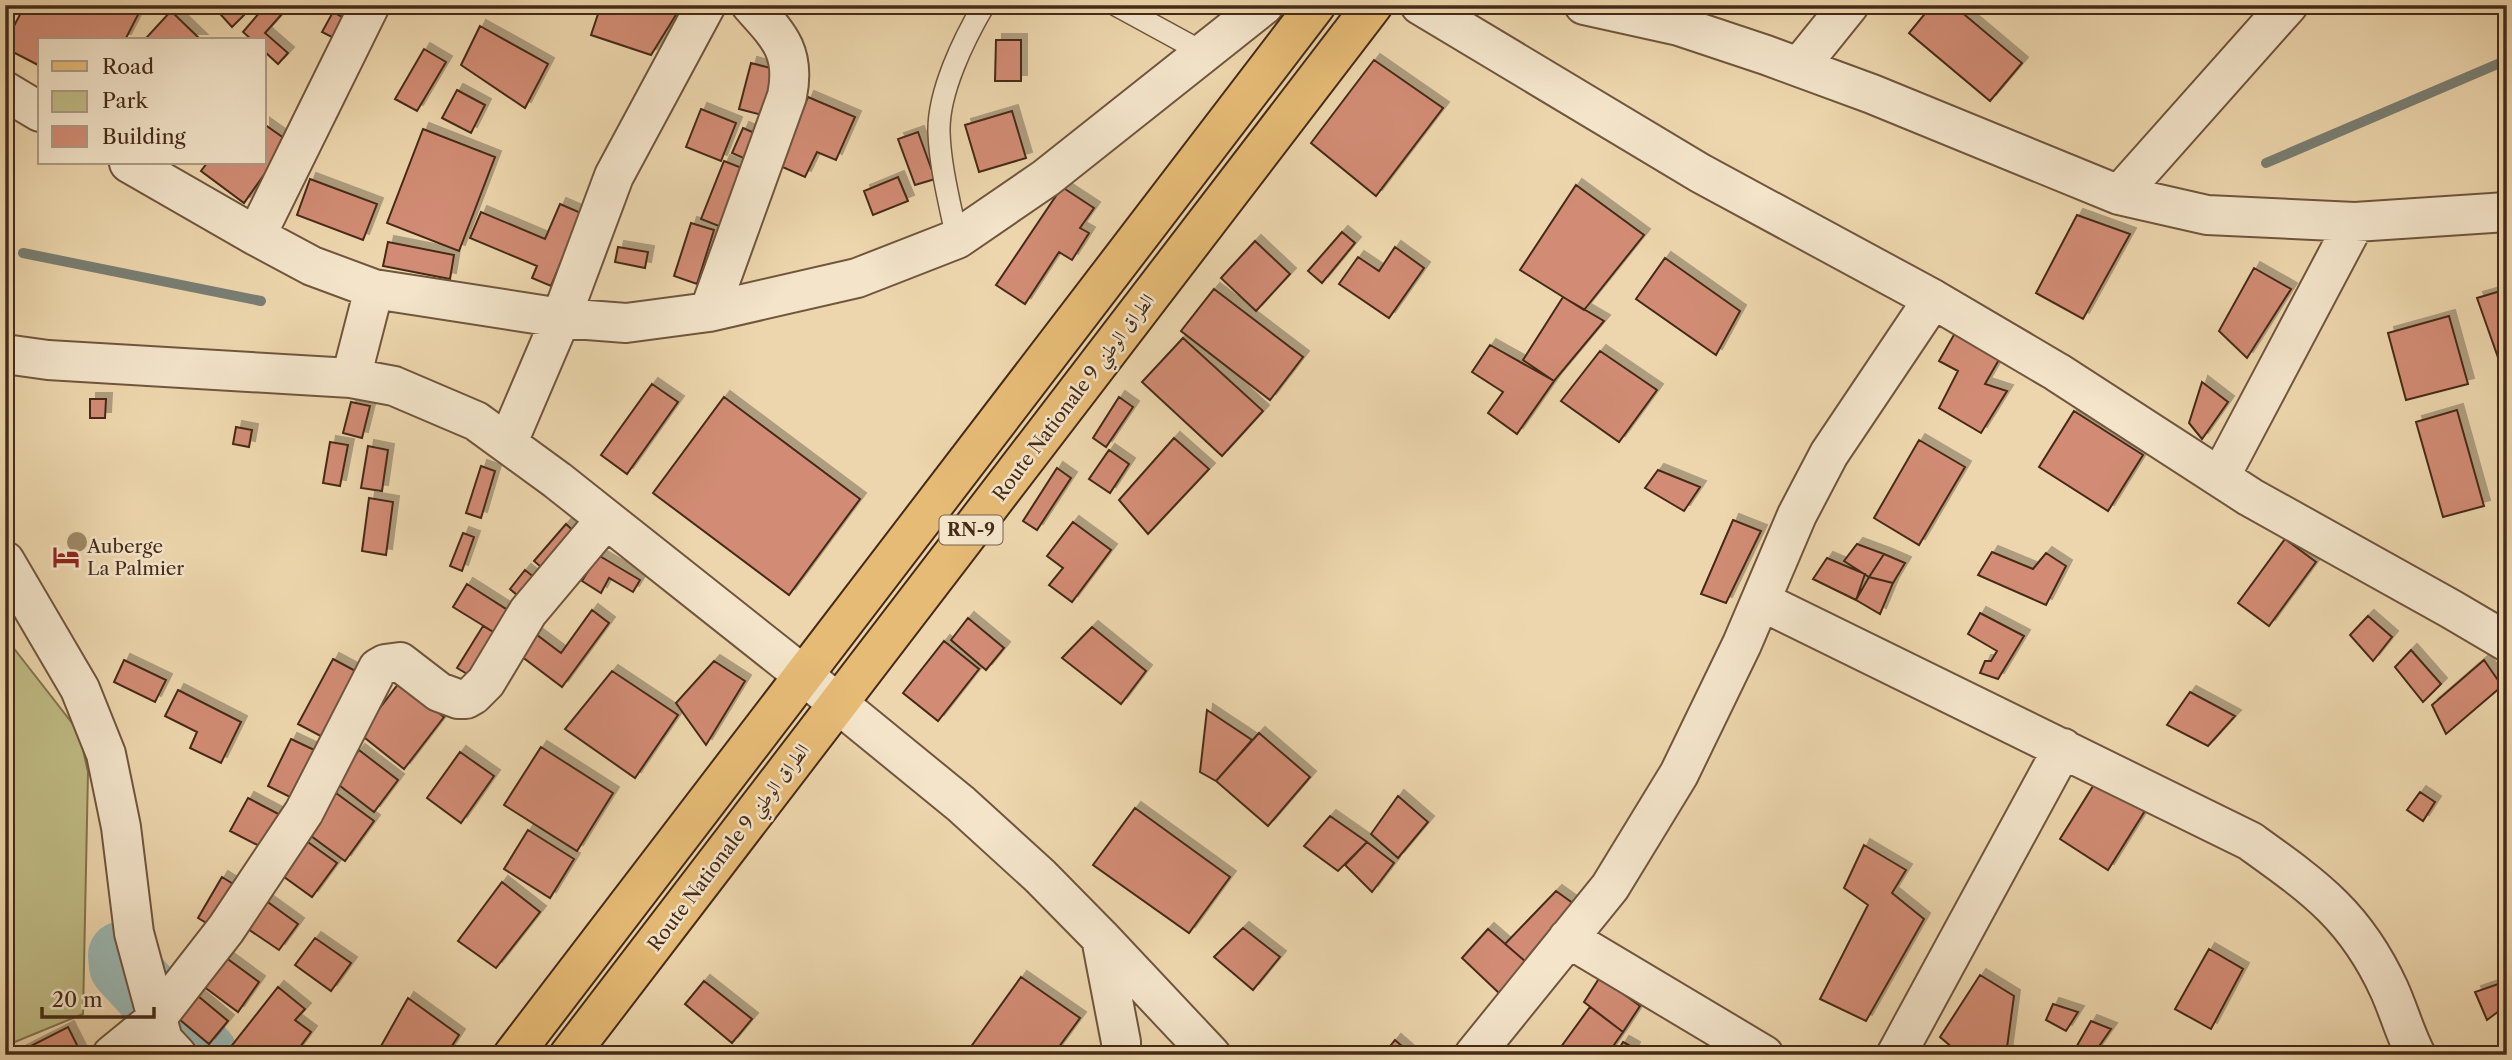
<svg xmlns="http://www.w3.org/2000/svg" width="2512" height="1060" font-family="'Libre Caslon Text',Amiri,serif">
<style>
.green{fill:#c0bc85;stroke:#83744e;stroke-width:2}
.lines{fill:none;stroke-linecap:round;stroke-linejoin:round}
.stream{stroke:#797f74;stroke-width:10}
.river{stroke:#9bb7b2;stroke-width:68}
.building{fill:#d28c75;stroke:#462b18;stroke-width:2;filter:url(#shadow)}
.service-casing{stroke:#70563d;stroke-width:24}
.minor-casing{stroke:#70563d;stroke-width:42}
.primary-casing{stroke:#462b18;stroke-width:42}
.service{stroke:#f3e4ca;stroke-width:21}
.minor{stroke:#f3e4ca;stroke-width:38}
.primary{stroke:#e6bb76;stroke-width:38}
.tree{fill:#9e8867}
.labels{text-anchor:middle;stroke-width:5;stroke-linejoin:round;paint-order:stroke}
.shield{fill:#f3e4ca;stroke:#7a624d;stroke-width:2}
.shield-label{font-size:18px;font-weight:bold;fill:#462b18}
.street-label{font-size:19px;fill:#462b18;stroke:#f3e4ca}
.poi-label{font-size:19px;fill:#462b18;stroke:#f3e4ca;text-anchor:start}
</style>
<defs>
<filter id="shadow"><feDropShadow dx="6" dy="-6" stdDeviation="0" flood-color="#0004"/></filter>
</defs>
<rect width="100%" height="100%" fill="#edd6ad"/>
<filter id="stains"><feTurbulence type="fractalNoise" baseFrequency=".00286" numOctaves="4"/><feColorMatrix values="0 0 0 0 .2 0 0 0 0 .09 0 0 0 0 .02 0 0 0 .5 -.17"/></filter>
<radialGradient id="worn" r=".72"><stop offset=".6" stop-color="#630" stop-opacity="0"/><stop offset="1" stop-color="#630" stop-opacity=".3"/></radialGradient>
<path class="green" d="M5,637l74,95 9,40 -5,242 -78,32z"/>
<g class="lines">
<path class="stream" d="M2266,163l241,-103
M23,253l238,48"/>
<path class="river" d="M122,955l1,11 81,89"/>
</g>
<path class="building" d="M25,5l64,1 54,-1 -18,35h-85v26l-35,-18v-5z
M212,5h42l-22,22z
M266,5h4l11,10 -16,18 23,20 -10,11 -14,-13v-11h-12l-9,-8z
M601,5h81l-31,50 -60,-20z
M1932,5h21l69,58 -32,38 -81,-68z
M171,11l30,29h-50l-4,-3z
M333,12l16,9 -11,19 -16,-8z
M480,26l68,38 -23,44 -64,-43z
M996,40h25v41h-26z
M424,49l22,13 -29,49 -22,-12z
M1374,60l69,48 -67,88 -65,-53z
M751,63l31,8 -12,46 -31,-8z
M457,90l28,15 -14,28 -29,-15z
M808,97l47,20 -19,43 -19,-8 -12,25 -27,-12z
M701,109l35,14 -15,38 -35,-14z
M1012,111l14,47 -47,14 -14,-47z
M264,124l24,17 -44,62 -43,-32 6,-8h57z
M743,128l16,7 -11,25 -16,-7z
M423,129l72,28 -36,94 -72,-28z
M918,132l17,47 -20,6 -17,-46z
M724,161l23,9 -23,58 -23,-9z
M898,177l10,24 -35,14 -9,-24z
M310,179l67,25 -14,36 -66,-25z
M1576,185l68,50 -60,75 -64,-40z
M1062,187l32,21 -14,20 9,5 -17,27 -13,-8 -34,52 -29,-19z
M560,204l21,9 -30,73 -19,-8 5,-12 -67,-28 11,-26 64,27z
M2077,215l53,19 -47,85 -47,-26z
M691,223l23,7 -17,54 -23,-8z
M1342,232l13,11 -33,40 -14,-12z
M1255,241l35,33 -34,37 -35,-33z
M388,242l66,13 -4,24 -67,-13z
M618,247l30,5 -3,16 -30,-6z
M1395,247l29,21 -35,50 -50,-34 19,-27 21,14z
M1665,258l75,53 -24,44 -80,-56z
M2254,268l37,21 -44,69 -28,-27z
M1214,289l89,68 -33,43 -89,-69z
M2507,289v94l-30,-85z
M1563,297l41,24 -50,60 -31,-21z
M2449,316l19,68 -62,16 -18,-67z
M1955,333l45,25 -15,26 22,7 -26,42 -42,-25 19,-37 -19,-10z
M1183,338l80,73 -41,45 -80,-74z
M1490,345l64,36 -37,53 -29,-21 15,-21 -31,-20z
M1600,351l57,39 -38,52 -58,-41z
M2202,382l26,20 -26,37 -13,-16z
M652,384l26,18 -51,72 -26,-19z
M724,397l136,102 -71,96 -136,-102z
M1119,397l14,10 -27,40 -13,-9z
M90,399h16l-1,19h-15z
M351,402l19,4 -8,32 -19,-5z
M2457,410l27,96 -41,11 -27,-95z
M2074,411l69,44 -35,56 -69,-44z
M236,427l16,3 -3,17 -16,-3z
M1174,438l35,31 -61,65 -29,-34z
M1919,440l46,27 -46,78 -45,-27z
M330,442l18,3 -8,41 -17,-3z
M368,446l20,4 -6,41 -21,-3z
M1109,450l20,14 -19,29 -21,-14z
M481,466l14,5 -14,47 -15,-5z
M1057,468l14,10 -34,52 -14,-9z
M1658,470l42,17 -16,24 -39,-23z
M369,498l24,4 -7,53 -24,-4z
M1733,520l28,11 -35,72 -25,-9z
M1073,522l38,28 -39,52 -23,-17 14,-17 -16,-12z
M566,524l14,13 -32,36 -14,-12z
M463,533l11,4 -12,34 -12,-5z
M2285,539l31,23 -47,64 -31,-23z
M1857,544l27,10 -15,23 -25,-16z
M1992,552l41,17 13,-16 20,13 -20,39 -68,-30z
M1884,554l21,9 -12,20 -24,-6z
M598,555l42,25 -7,12 -24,-14 -8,15 -19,-12z
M1827,558l38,16 -9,26 -43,-21z
M525,570l15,12 -16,19 -14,-12z
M1869,577l24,6 -13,31 -24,-14z
M467,584l47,30 -14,22 -47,-29z
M592,610l17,13 -47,64 -41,-31 16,-21 24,18z
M1980,613l44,23 -26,43 -18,-6 5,-12h6l6,-10 -29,-17z
M2368,616l24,21 -19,24 -23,-26z
M968,618l36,30 -18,22 -35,-30z
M483,626l17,10 -26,42 -17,-10z
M1092,627l54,44 -25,33 -59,-46z
M944,641l35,28 -41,52 -35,-28z
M2411,650l30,34 -18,18 -28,-35z
M333,659l30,16 -35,65 -30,-16z
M124,660l42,20 -11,22 -41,-20z
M2484,660l18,26 -56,48 -14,-29z
M714,661l31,20 -39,64 -30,-42z
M612,671l66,44 -43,63 -70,-49z
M399,683l45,34 -40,52 -44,-35z
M178,690l63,32 -20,41 -31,-15 7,-16 -32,-16z
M2190,692l45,24 -27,30 -41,-21z
M1207,710l45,30 -36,41 -16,-9z
M1259,733l51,44 -42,49 -52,-45z
M291,739l34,16 -23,48 -34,-17z
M541,747l72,46 -36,58 -73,-46z
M359,750l39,30 -24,32 -39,-30z
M460,752l34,24 -33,47 -34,-25z
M2100,775l48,31 -40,64 -48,-31z
M2420,792l15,10 -12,19 -16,-11z
M336,793l38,28 -29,40 -38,-28z
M1398,796l30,26 -30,36 -27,-24z
M248,798l38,20 -17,33 -39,-20z
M1135,808l95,69 -41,56 -96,-68z
M1330,816l37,26 -29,29 -34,-25z
M528,830l46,29 -24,39 -46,-29z
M305,840l32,23 -25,34 -32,-23z
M1367,842l27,21 -22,29 -27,-27z
M1864,845l42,25 -14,23 32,26 -58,102 -46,-22 48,-94 -24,-17z
M222,877l16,10 -23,41 -17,-10z
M502,882l38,30 -44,56 -38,-27z
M1556,891l18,13 -48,58 -21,-18z
M265,900l33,24 -19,26 -34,-23z
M1243,928l37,29 -27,33 -39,-33z
M1488,929l38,33 -26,32 -38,-36z
M315,938l36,25 -20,28 -36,-26z
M2209,949l34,20 -32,60 -36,-20z
M225,957l34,25 -21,30 -35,-26z
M1980,975l34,21 -8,59h-45l-21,-18z
M1021,977l59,41 -27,37h-88z
M1600,977l40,29 -17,26 -39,-30z
M704,981l48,38 -20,24 -47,-39z
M2501,983l6,13v9l-20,15 -12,-28z
M278,987l27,22 -10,11 16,12 -17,23h-66l-2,-2z
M198,996l30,25 -19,23 -30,-25z
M408,998l51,37 -13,20h-70z
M2053,1004l25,8 -12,19 -20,-11z
M1590,1007l33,25 -16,23h-43l-6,-4z
M2091,1021l20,8 -18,26h-14l-5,-4z
M68,1027l14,28h-59l-2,-4z
M1395,1040l17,15h-29z
M1623,1042l11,6 -3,7h-16z"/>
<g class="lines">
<g class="service-casing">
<path id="service" d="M1116,5l88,48
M957,239c-7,-35 -17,-72 -18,-107 -1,-40 25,-93 45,-127"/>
</g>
<g class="minor-casing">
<path id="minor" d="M1420,5l280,168 233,126 124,73 193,125 201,112 56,33
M1584,5l95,21 87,29 106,39 247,101 88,20 148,7 152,-10
M1799,67l50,-62
M5,91l35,21
M129,163l127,73 56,30 62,23 187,29 65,5 83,-11 148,-34 100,-39 89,-61 218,-173
M2119,195l169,-190
M256,236l114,-231
M709,312l78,-216c9,-44 -8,-60 -36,-91
M5,354l43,6 303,18 43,8 82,35 81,59 246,195 158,129 79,72 61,62 110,117
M351,378l23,-89
M508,442l53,-124 53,-142 92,-171
M2220,477l135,-255
M5,561l75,128 26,65 15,73 13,106 29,107 14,15
M1761,601l489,240c64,46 105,74 139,148 10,22 16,45 27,66
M1101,938l20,104v13
M1568,938l196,117
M112,1055l44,-36 70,-90 78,-117 74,-144 7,-4 15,-2 39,30 19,7h8l7,-4 13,-13 42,-70 78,-93
M1474,1055l136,-168 69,-113 63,-130 55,-129 32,-61 104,-155
M1896,1055l167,-307"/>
</g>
<g class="primary-casing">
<path id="primary" d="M513,1055l803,-1050
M569,1055l804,-1050"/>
</g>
<use href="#service" class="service"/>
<use href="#minor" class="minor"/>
<use href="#primary" class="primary"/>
</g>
<circle class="tree" cx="77" cy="542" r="10"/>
<defs>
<g id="hotel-bare" transform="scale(2.1)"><path d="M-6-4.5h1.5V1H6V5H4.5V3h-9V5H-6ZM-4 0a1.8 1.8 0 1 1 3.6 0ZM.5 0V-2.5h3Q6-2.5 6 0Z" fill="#8f2418" stroke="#f3e4ca" stroke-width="2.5" paint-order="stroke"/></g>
</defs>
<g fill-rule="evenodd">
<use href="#hotel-bare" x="66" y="557"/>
</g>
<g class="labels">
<rect class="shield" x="939.5" y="515.5" width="63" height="29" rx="5"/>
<g class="shield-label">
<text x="971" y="536">RN-9</text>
</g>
<g class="street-label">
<text transform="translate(1073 397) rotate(-53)" y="7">Route Nationale الطراق الوطني 9</text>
<text transform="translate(728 847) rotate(-53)" y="7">Route Nationale الطراق الوطني 9</text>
</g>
<g class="poi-label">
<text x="87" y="553">Auberge<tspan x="87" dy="22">La Palmier</tspan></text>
</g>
</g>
<rect width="2512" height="1060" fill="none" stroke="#edd6ad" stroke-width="28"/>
<rect x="7" y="7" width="2498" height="1046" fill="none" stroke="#462b18" stroke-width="3.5"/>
<rect x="14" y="14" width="2484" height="1032" fill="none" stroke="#462b18" stroke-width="2"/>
<rect x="38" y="38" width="228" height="126" fill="#f3e4ca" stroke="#ae9a83" stroke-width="2"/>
<rect x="52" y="61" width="35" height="10" fill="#e6bb76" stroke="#ae9a83" stroke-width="2"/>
<text x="102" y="74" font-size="21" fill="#462b18">Road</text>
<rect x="52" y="91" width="35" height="21" fill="#c0bc85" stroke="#ae9a83" stroke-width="2"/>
<text x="102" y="108" font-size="21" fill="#462b18">Park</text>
<rect x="52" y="126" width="35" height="21" fill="#d28c75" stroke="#ae9a83" stroke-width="2"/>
<text x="102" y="144" font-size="21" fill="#462b18">Building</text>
<path d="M42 1007v10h112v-10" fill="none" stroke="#462b18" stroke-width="3.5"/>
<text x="52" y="1007" font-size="21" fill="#462b18" stroke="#f3e4ca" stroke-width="5" paint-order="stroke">20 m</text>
<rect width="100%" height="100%" filter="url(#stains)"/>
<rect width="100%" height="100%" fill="url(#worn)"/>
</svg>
